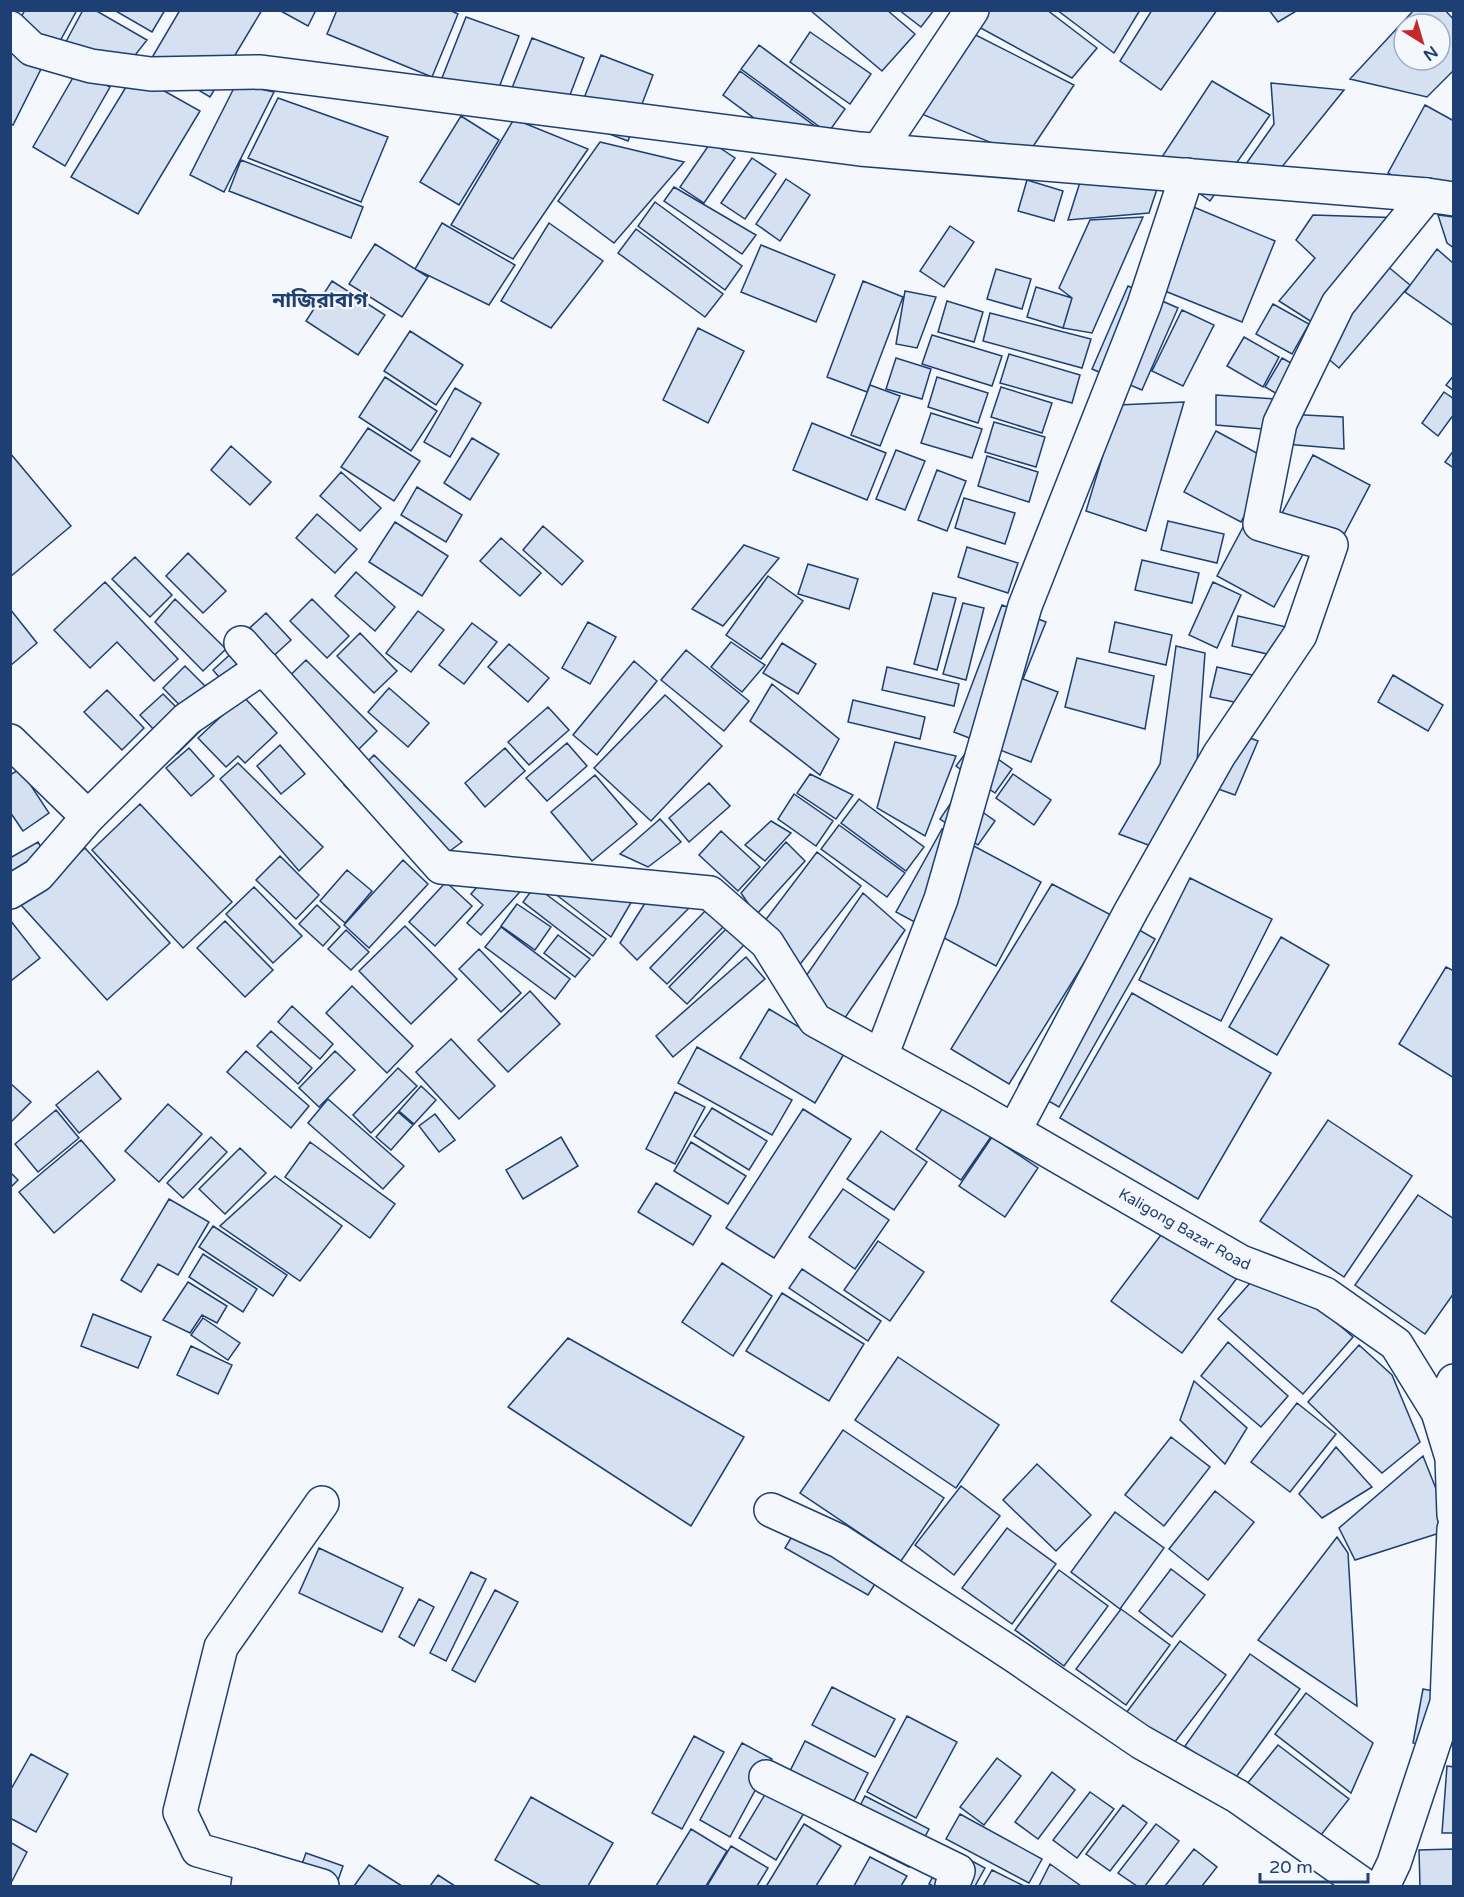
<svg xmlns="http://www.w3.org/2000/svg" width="1464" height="1897" font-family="'Varela Round','Noto Sans Bengali',sans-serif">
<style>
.building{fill:#d5e0f0;stroke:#1d3f73;stroke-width:1.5;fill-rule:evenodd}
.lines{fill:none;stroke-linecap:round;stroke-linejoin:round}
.street-casing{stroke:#1d3f73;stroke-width:36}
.street{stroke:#f4f7fb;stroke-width:33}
.labels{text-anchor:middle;stroke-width:4.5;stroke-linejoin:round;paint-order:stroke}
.street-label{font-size:15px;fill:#1d3f73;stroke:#f4f7fb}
.district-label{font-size:21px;font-weight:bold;fill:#1d3f73;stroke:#f4f7fb}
</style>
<rect width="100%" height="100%" fill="#f4f7fb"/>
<path class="building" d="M25,10h52l-23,42 -40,-22z
M83,10h12l52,30 -22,28 -63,-19z
M114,10h51l-13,22z
M180,10h82l-52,87 -60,-36z
M279,10h37l-8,16z
M337,10h112l9,4 -26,63 -105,-43z
M810,10h77l28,24 -33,37z
M899,10h35l-13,17z
M948,10h99l50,38 -25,30z
M1057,10h83l-26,43z
M1152,10h65l-56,80 -41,-29z
M1269,10h29l-20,12z
M1414,10h31l9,10v50l-27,27 -77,-18zM1404,24h36v36h-36z
M466,17l53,19 -26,67 -53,-20z
M958,26l116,59 -48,72 -131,-54z
M810,32l61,42 -21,30 -60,-42z
M532,38l52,20 -25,66 -53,-21z
M759,45l86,64 -17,24 -87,-64z
M10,46l34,17 -31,62 -3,-1z
M601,55l52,20 -25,66 -53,-20z
M78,69l32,18 -45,79 -32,-19z
M740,71l87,64 -18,24 -86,-64z
M134,74l66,37 -62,103 -67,-37z
M1212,81l58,34 -60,86 -52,-38z
M1271,83l73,7 -80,99 -30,-8 40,-57z
M236,84l38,8 -50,100 -34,-17z
M278,98l110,39 -27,65 -113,-44z
M1425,105l29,16v87l-66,-35z
M461,116l38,24 -40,65 -39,-23z
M514,119l74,30 -75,110 -62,-34z
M600,142l84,20 -70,81 -56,-42z
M711,142l24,16 -31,45 -24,-16z
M752,158l24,16 -31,45 -24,-16z
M241,160l122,47 -12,31 -122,-47z
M1161,177l-12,36 -81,7 13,-41z
M786,179l24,16 -30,46 -24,-17z
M1027,180l36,11 -9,30 -36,-10z
M674,187l82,48 -14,19 -78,-53z
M1172,198l103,43 -33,81 -102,-41z
M655,202l87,64 -17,24 -87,-64z
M1313,215l92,3 -90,106 -36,-23 36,-43 -19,-18z
M1438,215l16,2v31l-7,-5z
M1143,217l-51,116 -29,-5 9,-30 -13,-10 31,-68z
M442,223l73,42 -26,40 -74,-36z
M549,223l54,38 -52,67 -50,-27z
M950,226l24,16 -30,45 -24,-16z
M636,229l87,65 -18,23 -87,-64z
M375,244l53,33 -26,40 -53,-33z
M761,245l74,30 -19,47 -75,-30z
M1437,249l17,15v62l-49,-34z
M1380,260l30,25 -71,83 -29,-25z
M996,269l35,10 -9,30 -35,-10z
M332,281l53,34 -27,40 -52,-34z
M863,281l40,16 -36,95 -40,-15z
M1128,286l50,22 -36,82 -50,-21z
M1036,287l36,11 -9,30 -36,-11z
M905,291l31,6 -19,51 -21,-4z
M947,301l36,11 -9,30 -36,-10z
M1273,304l36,20 -17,30 -36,-20z
M1182,310l32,15 -31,61 -31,-15z
M990,313l101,26 -9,29 -99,-27z
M698,328l46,23 -36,72 -45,-23z
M410,331l53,34 -27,40 -52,-34z
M932,335l70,21 -10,30 -70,-22z
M1244,337l35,20 -16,30 -36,-21z
M1009,354l71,21 -8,28 -72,-20z
M896,358l35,11 -9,30 -36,-10z
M1282,358l36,20 -16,30 -37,-21z
M1454,375v16l-8,-6z
M385,377l52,34 -26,40 -52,-34z
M937,377l51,16 -10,30 -50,-16z
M870,385l30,11 -20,50 -29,-11z
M1001,387l51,16 -10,30 -51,-16z
M455,388l26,15 -31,54 -26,-15z
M1444,392l10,7v15l-16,22 -16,-13z
M1216,395l58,4 2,31 -60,-5z
M1184,402l-38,129 -60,-20 32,-106z
M931,413l51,16 -10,29 -51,-15z
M1285,414l58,3 1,32 -59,-5z
M994,422l51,15 -9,30 -51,-15z
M812,423l74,30 -19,47 -74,-30z
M368,428l52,33 -26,40 -53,-34z
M1216,431l57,31 -32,60 -57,-30z
M472,438l27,16 -29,46 -26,-17z
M231,446l40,36 -21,23 -39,-35z
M896,450l29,11 -20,49 -29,-11z
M1454,450v18l-9,-6z
M10,453l61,73 -61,51z
M1313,455l57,30 -32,61 -57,-31z
M987,456l51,16 -9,30 -51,-16z
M937,470l29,11 -19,50 -29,-11z
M341,472l40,36 -21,23 -40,-35z
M417,487l45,28 -16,27 -45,-27z
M964,498l51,15 -10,31 -50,-16z
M317,514l40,35 -22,24 -39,-35z
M1249,516l58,31 -33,60 -57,-31z
M1168,521l56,13 -7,29 -56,-13z
M395,522l53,34 -26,40 -53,-34z
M543,526l40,35 -21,24 -39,-35z
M501,538l40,35 -21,23 -40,-35z
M744,545l35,13 -56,68 -31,-17z
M967,547l51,16 -10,30 -50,-16z
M188,553l38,38 -23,22 -37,-37z
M135,557l37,38 -22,22 -38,-38z
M1142,560l57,13 -7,30 -57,-13z
M808,564l50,15 -9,30 -51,-15z
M356,572l39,35 -20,24 -40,-35z
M768,576l35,25 -42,58 -35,-24z
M105,582l73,77 -24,22 -37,-39 -27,26 -36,-38z
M1213,582l28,13 -24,53 -28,-13z
M933,593l23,5 -19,72 -23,-6z
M175,599l51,50 -23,22 -48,-49z
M312,599l37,37 -22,22 -37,-37z
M963,603l21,5 -18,72 -23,-6z
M1002,605l44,17 -23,57 35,13 -27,70 -77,-30z
M10,609l27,34 -27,23z
M418,611l26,19 -33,42 -25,-19z
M266,613l25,27 -23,21 -25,-27z
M1238,616l57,13 -6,30 -57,-13z
M588,622l28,15 -26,47 -28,-16z
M1115,622l57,13 -6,30 -57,-13z
M472,623l25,19 -33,42 -25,-19z
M360,633l37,38 -23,22 -37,-37z
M731,642l34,23 -23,27 -31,-25z
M782,643l34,21 -18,30 -35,-21z
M509,644l40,34 -21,24 -40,-35z
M1176,646l29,7 -9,123 -37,73 -40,-15 41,-70z
M236,649l24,28 -23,21 -24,-28z
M686,650l63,51 -25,30 -63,-51z
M1077,658l77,18 -9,53 -80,-22z
M306,660l71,71 -30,30 -72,-71z
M634,661l23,20 -60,74 -24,-20z
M185,666l38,38 -23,22 -37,-38z
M887,667l72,17 -5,22 -72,-16z
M1217,667l57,13 -6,29 -58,-12z
M1393,675l50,30 -15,26 -50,-29z
M772,684l67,55 -19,36 -70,-54z
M389,688l40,35 -21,24 -40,-35z
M107,690l37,38 -22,22 -38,-38z
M163,694l37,37 -23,23 -37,-39z
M665,695l57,51 -71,75 -57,-53z
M243,696l34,37 -32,30 -7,-7 -12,11 -28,-29z
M853,700l72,17 -5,22 -72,-17z
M548,707l21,23 -40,35 -21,-23z
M1229,730l29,11 -23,54 -28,-10z
M895,742l61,14 -31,80 -48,-28z
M974,742l38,27 -17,24 -39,-27z
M567,743l20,23 -40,35 -21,-23z
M280,745l25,29 -24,20 -24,-28z
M189,748l25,28 -23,20 -25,-28z
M505,748l20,23 -40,36 -20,-24z
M374,755l88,87 -34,25 -84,-82z
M238,763l85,84 -24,24 -79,-92z
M20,769l29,44 -26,18 -13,-19v-37z
M810,774l43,21 -17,24 -39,-26z
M1013,774l38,26 -17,25 -38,-27z
M595,775l42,49 -45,37 -41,-49z
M709,783l21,23 -41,36 -20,-24z
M794,794l39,27 -17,25 -38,-27z
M957,794l38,27 -17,24 -38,-26z
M859,799l65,48 -18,24 -65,-48z
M140,804l92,98 -49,46 -91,-98z
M660,819l21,23 -33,25 -28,-13z
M771,821l20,12 -26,28 -20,-16z
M839,825l66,48 -18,24 -66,-48z
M942,829l99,53 -45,84 -100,-54z
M721,831l39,36 -22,24 -39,-36z
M38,842l16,27 -44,26v-37z
M786,842l19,19 -49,54 -15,-22z
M85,848l85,95 -63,57 -86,-95z
M817,852l44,34 -67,86 -33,-46z
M280,856l39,39 -23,24 -40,-39z
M403,860l25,24 -59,64 -25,-23z
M496,865l40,9 -55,61 -14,-12 16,-18 -12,-11z
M347,870l25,21 -27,32 -25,-22z
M646,877l-35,60 -70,-54z
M1190,878l82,41 -51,102 -82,-41z
M446,882l26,24 -37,40 -26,-24z
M657,884l38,18 -58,58 -17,-17z
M1052,884l61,32 -104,168 -58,-35z
M535,886l71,53 -13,17 -70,-54z
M254,887l48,49 -29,27 -47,-49z
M863,893l42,37 -65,95 -45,-33z
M517,904l34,23 -16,23 -34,-24z
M317,905l23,22 -17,19 -24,-22z
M707,909l17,17 -57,58 -17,-16z
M1115,916l40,23 -96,168 -40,-23z
M10,920l30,38 -28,22 -2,-2z
M225,921l48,49 -28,27 -48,-49z
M405,926l52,53 -46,45 -52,-53z
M501,927l69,52 -15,20 -70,-52z
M727,928l17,17 -57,59 -18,-17z
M346,930l23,22 -18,18 -23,-21z
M558,935l32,24 -15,18 -31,-24z
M1281,937l48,28 -52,90 -48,-28z
M479,949l42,44 -20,19 -42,-43z
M746,957l19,22 -92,78 -17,-21z
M1446,967l8,4v107l-55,-34z
M352,986l61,60 -26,27 -61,-60z
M530,991l30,33 -52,48 -30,-32z
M1132,993l139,80 -73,126 -138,-81z
M292,1006l41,38 -13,15 -42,-37z
M769,1009l75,45 -29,49 -75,-45z
M271,1031l41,37 -14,16 -41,-38z
M451,1039l44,47 -36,33 -43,-47z
M697,1047l95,53 -20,35 -94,-52z
M246,1051l63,55 -18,22 -64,-56z
M335,1051l20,19 -36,37 -20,-19z
M398,1068l19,18 -46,47 -18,-18z
M98,1071l23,28 -42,34 -23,-28z
M10,1083l21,19 -21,21z
M421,1086l15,14 -22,24 -15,-13z
M675,1092l30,15 -30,57 -29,-15z
M328,1099l76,67 -21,23 -75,-66z
M948,1100l47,31 -34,49 -45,-31z
M168,1104l34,30 -43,48 -34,-31z
M712,1108l55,33 -18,29 -55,-34z
M803,1109l48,30 -77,119 -48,-30z
M56,1110l23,28 -41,34 -23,-28z
M398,1112l15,13 -22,25 -15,-13z
M435,1114l20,26 -16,12 -20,-26z
M1328,1120l84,56 -68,101 -84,-56z
M881,1131l46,31 -33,48 -47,-31z
M211,1137l16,15 -44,46 -16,-15z
M561,1137l17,29 -55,33 -17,-29z
M992,1137l46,31 -33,49 -46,-31z
M81,1140l34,40 -61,53 -35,-41z
M310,1142l85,62 -25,34 -85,-61z
M691,1142l55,34 -18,28 -54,-33z
M240,1148l26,25 -41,41 -26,-25z
M10,1172l8,8 -8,8z
M275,1176l67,50 -42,55 -80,-55z
M656,1183l55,33 -18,29 -55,-33z
M843,1189l46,31 -34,49 -46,-32z
M1418,1195l36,24v74l-29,41 -70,-49z
M169,1199l40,23 -31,53 -20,-11 -17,28 -20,-12z
M213,1226l74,49 -14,21 -74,-49z
M1167,1227l70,51 -55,75 -71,-52z
M878,1241l46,31 -34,49 -46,-31z
M203,1254l54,35 -14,23 -54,-35z
M722,1263l50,33 -39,60 -51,-34z
M1268,1263l85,74 -50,57 -85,-75z
M802,1269l79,52 -13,20 -79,-53z
M188,1282l39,24 -10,17 -15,-8 -12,18 -27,-13z
M782,1293l82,51 -35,57 -83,-50z
M93,1314l58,23 -13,31 -57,-22z
M203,1318l37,25 -12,17 -37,-25z
M568,1338l176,99 -53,89 -183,-119z
M1228,1342l60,54 -27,31 -60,-51z
M1359,1345l33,30 28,67 -38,31 -74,-71z
M191,1346l41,19 -14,29 -41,-19z
M898,1357l101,68 -43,63 -101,-68z
M1194,1381l53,47 -22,36 -45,-44z
M1297,1403l39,31 -46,58 -39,-30z
M843,1430l101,68 -43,63 -101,-68z
M1171,1437l39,30 -46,59 -39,-31z
M1336,1447l36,40 -50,31 -23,-24z
M1423,1456l29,73 -97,31 -16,-32z
M1037,1464l54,51 -35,36 -53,-51z
M961,1486l39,30 -46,59 -39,-30z
M1215,1491l39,31 -46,58 -39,-31z
M1115,1512l49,36 -44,61 -49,-37z
M798,1526l84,47 -14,22 -83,-47z
M1007,1528l49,36 -44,60 -50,-36z
M1337,1537l11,16 9,153 -99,-66z
M319,1548l84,40 -21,44 -83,-39z
M1171,1569l34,26 -33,42 -33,-26z
M1059,1570l49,36 -44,60 -49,-36z
M471,1572l15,7 -40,82 -16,-8z
M495,1590l23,12 -43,80 -23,-12z
M419,1599l15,8 -20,39 -15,-9z
M1121,1609l49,36 -44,60 -50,-36z
M1180,1641l46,34 -58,76 -45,-34z
M1250,1654l50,35 -66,91 -49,-34z
M832,1687l63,32 -20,38 -63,-32z
M1423,1689l31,6 -7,54 -34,-6z
M1306,1693l67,50 -22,50 -76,-59z
M907,1716l50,26 -41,76 -49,-26z
M694,1736l30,16 -42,77 -30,-16z
M805,1741l63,32 -19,38 -63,-32z
M742,1743l30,16 -42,78 -30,-17z
M1278,1745l71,54 -35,45 -71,-55z
M31,1754l37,20 -32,58 -26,-14v-27z
M997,1758l24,18 -37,49 -24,-18z
M1447,1766l7,1v66h-12z
M1052,1772l23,18 -37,49 -23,-17z
M776,1776l37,22 -37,62 -37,-22z
M1090,1792l24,17 -37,49 -24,-18z
M865,1796l64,33 -20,38 -64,-32z
M531,1797l82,46 -25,43h-47l-46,-26z
M1123,1805l24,18 -37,48 -24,-17z
M960,1814l82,45 -13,24 -83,-44z
M804,1824l37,22 -25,40h-47l-2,-1z
M1156,1824l23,17 -34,45h-8l-19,-13z
M691,1829l36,22 -21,35h-50z
M10,1842l17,10 -17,33z
M731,1846l37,22 -11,18h-50z
M948,1848l37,20 -10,18h-42l-4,-2z
M1194,1849l23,18 -15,19h-37z
M1454,1849v37h-34l-1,-36z
M306,1853l37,13 -7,20h-42z
M870,1857l37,19 -6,10h-47z
M1050,1864l31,22h-42z
M369,1865l33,21h-48z
M992,1870l32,16h-41z
M438,1875l17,11h-25z"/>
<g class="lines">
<g class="street-casing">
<g id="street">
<path d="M10,28l22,21 59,17 60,8 110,-2 599,77 567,46 27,4"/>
<path d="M879,150l93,-140"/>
<path id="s1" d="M241,643l200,224 269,26 57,50 48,77 149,82 277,160 84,32 71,50 42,68 14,46 2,57"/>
<path d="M10,741l78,76"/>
<path d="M10,892l28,-17 50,-58 99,-98 76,-52"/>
<path d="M881,1056l60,-157 84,-293 119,-301 43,-130"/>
<path d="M1014,1131l117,-220 88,-156 81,-120 31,-90 -71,-21 20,-101 58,-119 89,-109"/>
<path d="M1438,1412l16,-31"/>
<path d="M771,1510l68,31 176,115 126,86 96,54 128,90"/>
<path d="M766,1777l192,94 -6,15"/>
<path d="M251,1865l71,21"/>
<path d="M248,1886l3,-21 -53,-15 -18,-38 41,-165 101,-144"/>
<path d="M1383,1886l11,-23 53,-160 7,-174"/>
</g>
</g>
<use href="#street" class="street"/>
</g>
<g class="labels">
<g class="street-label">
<text dy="5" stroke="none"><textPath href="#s1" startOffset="1162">Kaligong Bazar Road</textPath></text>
</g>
<g class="district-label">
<text x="320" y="307">নাজিরাবাগ</text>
</g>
</g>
<rect width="1464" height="1897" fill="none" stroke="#1d3f73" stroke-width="24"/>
<g transform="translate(1422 42) rotate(143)"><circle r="28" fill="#f4f7fb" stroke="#9eadc5" stroke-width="1.5"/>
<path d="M0-4.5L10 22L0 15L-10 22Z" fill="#c62828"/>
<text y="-9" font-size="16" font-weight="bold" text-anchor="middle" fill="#1d3f73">N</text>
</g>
<path d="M1260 1873v9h108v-9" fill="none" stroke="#1d3f73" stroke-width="3"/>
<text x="1269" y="1873" font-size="18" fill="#1d3f73" stroke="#f4f7fb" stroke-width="4.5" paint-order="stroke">20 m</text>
</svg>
